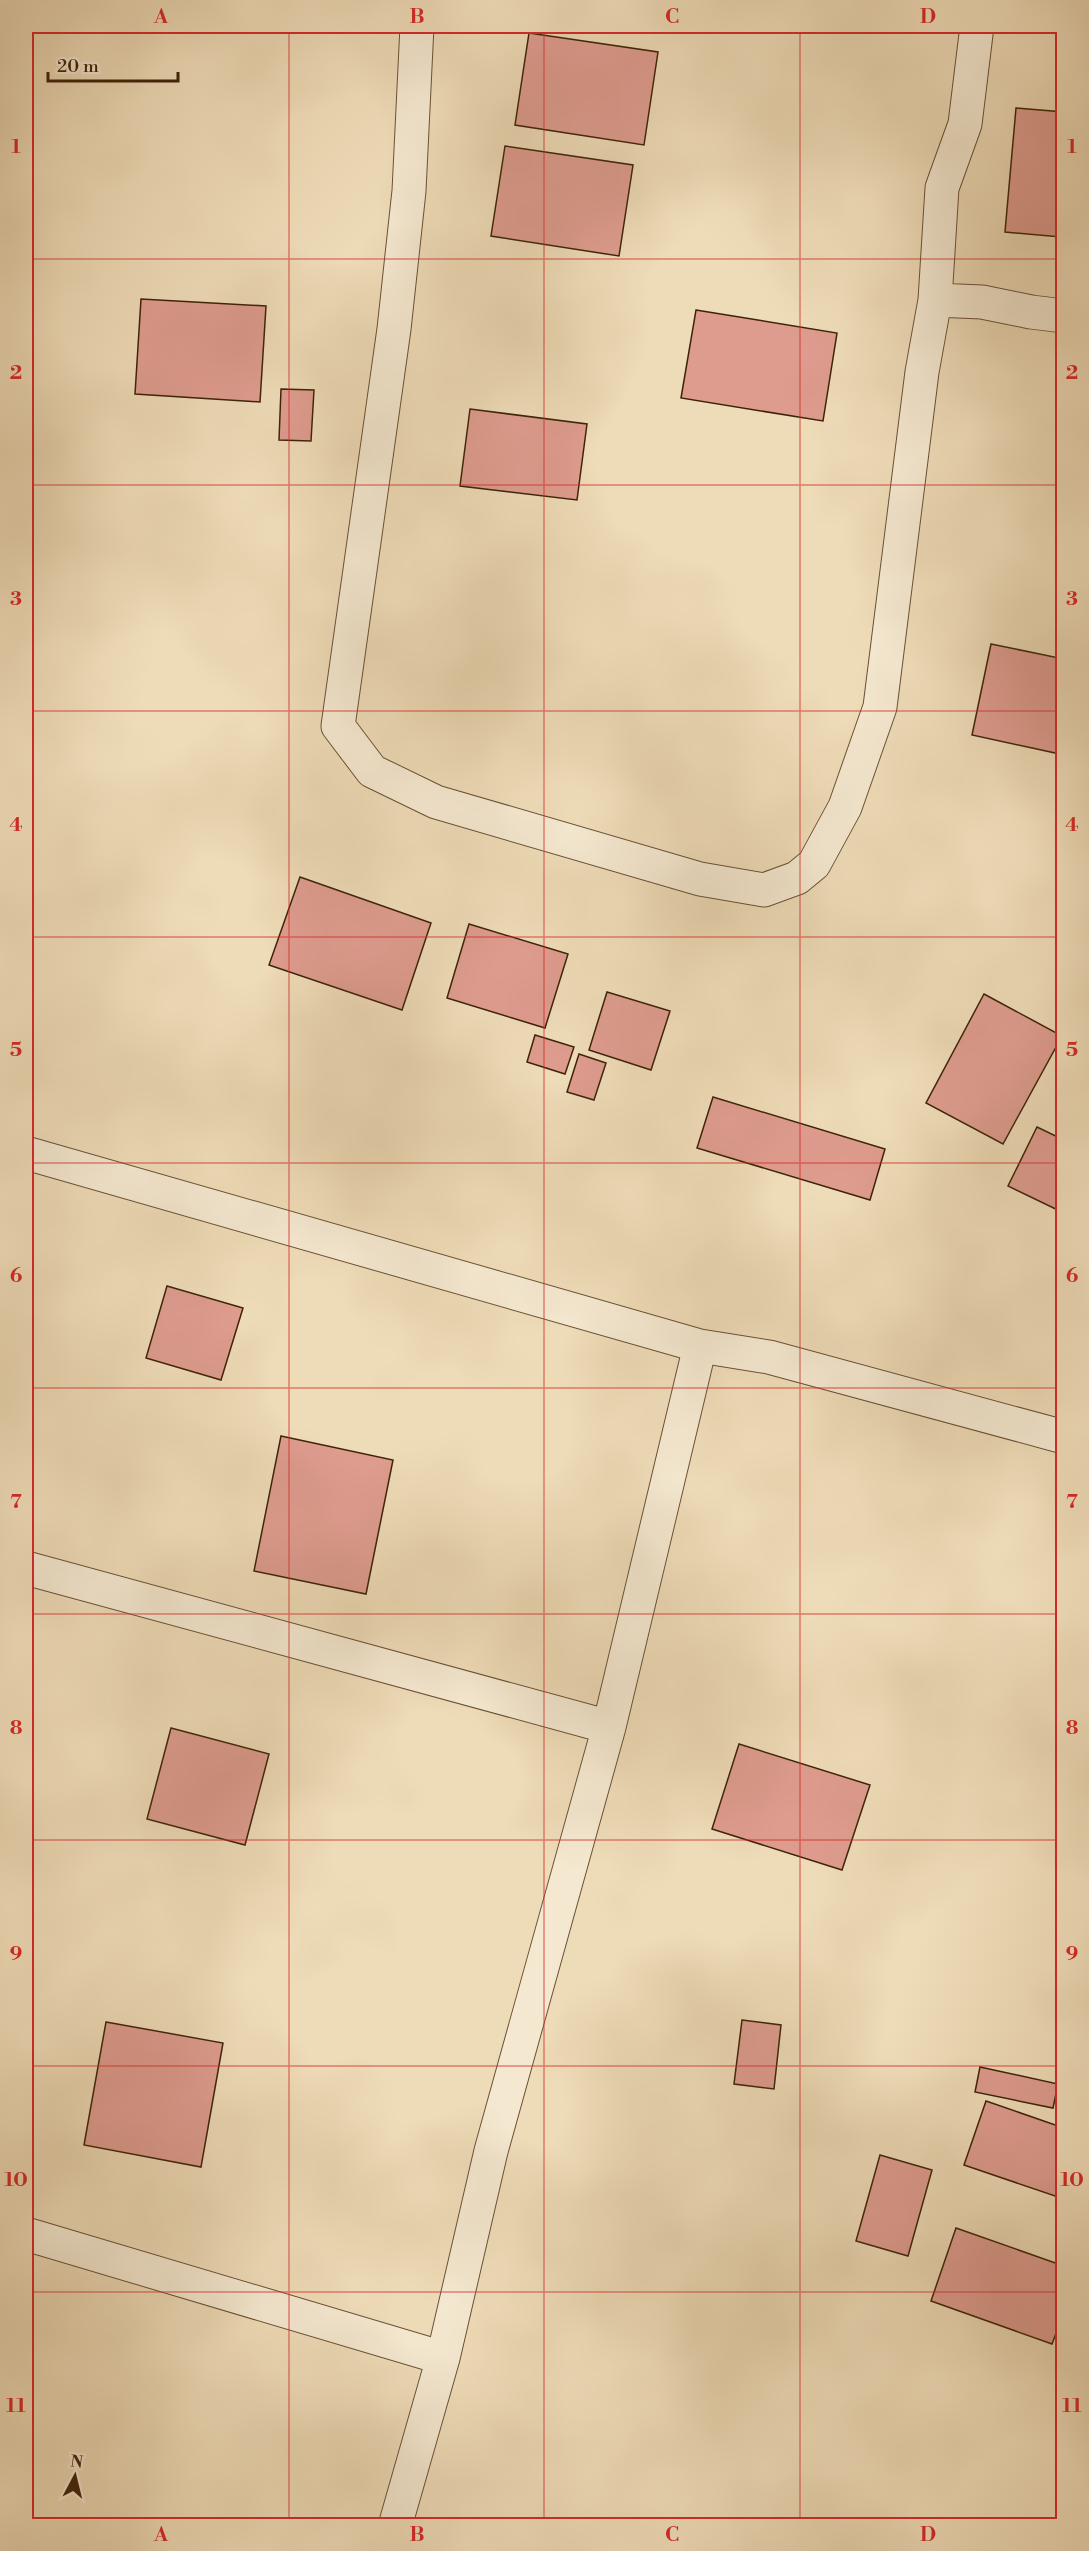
<svg xmlns="http://www.w3.org/2000/svg" width="1089" height="2551" font-family="'Libre Bodoni',serif">
<style>
.building{fill:#de9c8f;stroke:#3e2308;stroke-width:1.5}
.lines{fill:none;stroke-linecap:round;stroke-linejoin:round}
.minor-casing{stroke:#6a5134;stroke-width:35}
.minor{stroke:#f4e8d0;stroke-width:33}
.grid{fill:none;stroke:#d62828;stroke-width:1.5;stroke-opacity:0.55}
.neatline{fill:none;stroke:#d62828;stroke-width:2}
.grid-label{font-size:20px;text-anchor:middle;font-weight:bold;fill:#d62828}
</style>
<rect width="100%" height="100%" fill="#eedbb7"/>
<filter id="stains"><feTurbulence type="fractalNoise" baseFrequency=".00333" numOctaves="4"/><feColorMatrix values="0 0 0 0 .2 0 0 0 0 .09 0 0 0 0 .02 0 0 0 .5 -.17"/></filter>
<radialGradient id="worn" r=".72"><stop offset=".6" stop-color="#630" stop-opacity="0"/><stop offset="1" stop-color="#630" stop-opacity=".3"/></radialGradient>
<path class="building" d="M529,33l129,19 -14,93 -129,-20z
M1016,108l48,4v98l-3,27 -56,-5z
M505,146l128,19 -14,91 -128,-20z
M141,299l125,7 -6,96 -125,-8z
M696,310l141,23 -14,88 -142,-23z
M281,389l33,1 -3,51 -32,-1z
M470,409l117,15 -10,76 -117,-14z
M991,644l73,15v77l-4,18 -88,-19z
M300,877l131,46 -29,87 -133,-45z
M469,924l99,30 -23,74 -98,-30z
M607,992l63,19 -19,59 -62,-20z
M984,994l78,42 -59,108 -77,-41z
M535,1035l39,12 -9,27 -38,-12z
M579,1054l27,9 -12,37 -27,-8z
M713,1097l172,52 -15,51 -173,-52z
M1037,1127l27,13v73l-56,-27z
M167,1286l76,22 -22,72 -75,-22z
M281,1436l112,24 -27,134 -112,-23z
M171,1728l98,26 -24,91 -98,-26z
M739,1744l131,41 -28,85 -130,-41z
M742,2020l39,5 -7,64 -40,-5z
M106,2022l117,21 -22,124 -117,-22z
M980,2067l78,17 -5,24 -78,-16z
M986,2101l78,27v71l-100,-34z
M880,2155l52,15 -24,86 -52,-15z
M956,2228l108,38v46l-12,32 -121,-43z"/>
<g class="lines">
<g class="minor-casing">
<path id="minor" d="M417,26l-8,165 -15,138 -56,397 34,45 64,31 264,77 64,11 33,-12 17,-14 31,-57 35,-100 42,-335 13,-72 7,-112 23,-64 12,-98
M935,300l47,2 49,10 33,4
M26,1153l674,193 69,11 295,80
M26,1568l583,159
M26,2234l417,124
M395,2526l48,-168 48,-207 118,-424 91,-381"/>
</g>
<use href="#minor" class="minor"/>
</g>
<path class="grid" d="M289,26v2500M544,26v2500M800,26v2500M26,259h1038M26,485h1038M26,711h1038M26,937h1038M26,1163h1038M26,1388h1038M26,1614h1038M26,1840h1038M26,2066h1038M26,2292h1038"/>
<rect width="1089" height="2551" fill="none" stroke="#eedbb7" stroke-width="66"/>
<g transform="translate(75 2476) rotate(7)" stroke="#f4e8d0" stroke-width="4.5" paint-order="stroke">
<path d="M0-4.5L10 22L0 15L-10 22Z" fill="#3e2308"/>
<text y="-9" font-size="16" font-weight="bold" text-anchor="middle" fill="#3e2308">N</text>
</g>
<path d="M48 72v9h130v-9" fill="none" stroke="#3e2308" stroke-width="3"/>
<text x="57" y="72" font-size="18" fill="#3e2308" stroke="#f4e8d0" stroke-width="4.5" paint-order="stroke">20 m</text>
<rect x="33" y="33" width="1023" height="2485" class="neatline"/>
<g class="grid-label">
<text x="161" y="23">A</text>
<text x="417" y="23">B</text>
<text x="672" y="23">C</text>
<text x="928" y="23">D</text>
<text x="16" y="153">1</text>
<text x="1072" y="153">1</text>
<text x="16" y="379">2</text>
<text x="1072" y="379">2</text>
<text x="16" y="605">3</text>
<text x="1072" y="605">3</text>
<text x="16" y="831">4</text>
<text x="1072" y="831">4</text>
<text x="16" y="1056">5</text>
<text x="1072" y="1056">5</text>
<text x="16" y="1282">6</text>
<text x="1072" y="1282">6</text>
<text x="16" y="1508">7</text>
<text x="1072" y="1508">7</text>
<text x="16" y="1734">8</text>
<text x="1072" y="1734">8</text>
<text x="16" y="1960">9</text>
<text x="1072" y="1960">9</text>
<text x="16" y="2186">10</text>
<text x="1072" y="2186">10</text>
<text x="16" y="2412">11</text>
<text x="1072" y="2412">11</text>
<text x="161" y="2541">A</text>
<text x="417" y="2541">B</text>
<text x="672" y="2541">C</text>
<text x="928" y="2541">D</text>
</g>
<rect width="100%" height="100%" filter="url(#stains)"/>
<rect width="100%" height="100%" fill="url(#worn)"/>
</svg>
